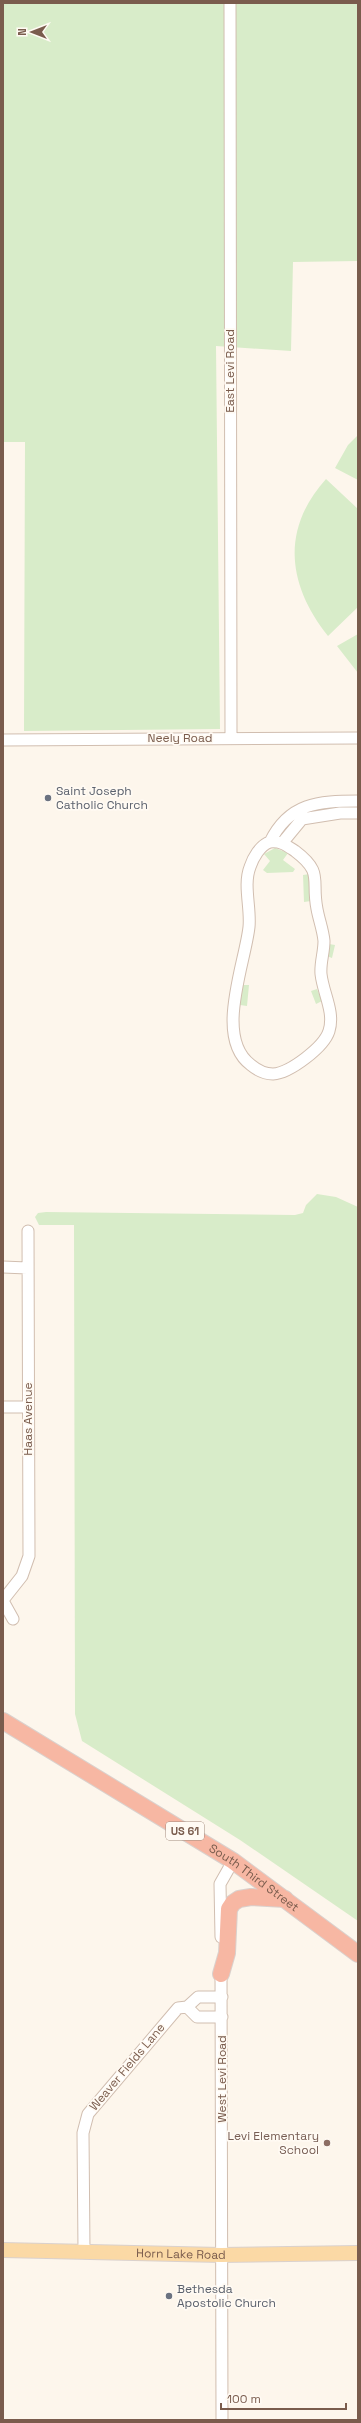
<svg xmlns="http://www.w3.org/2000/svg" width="361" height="2423" font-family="'Space Grotesk',sans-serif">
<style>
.green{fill:#d8ecc9}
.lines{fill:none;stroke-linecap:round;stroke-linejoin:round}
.minor-casing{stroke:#d1beb0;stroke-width:13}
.major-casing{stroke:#dad1cd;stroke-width:16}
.highway-casing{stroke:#dad1cd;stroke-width:18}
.minor{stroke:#fff;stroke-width:11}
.major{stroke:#fbd9a5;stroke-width:14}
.highway{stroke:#f7b7a3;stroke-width:16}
.worship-dot{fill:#6b7280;stroke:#fffaf3;stroke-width:1.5}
.education-dot{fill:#8d6e63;stroke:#fffaf3;stroke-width:1.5}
.labels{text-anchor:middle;stroke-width:3.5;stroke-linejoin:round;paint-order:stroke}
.shield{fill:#fffaf3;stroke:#a28b7f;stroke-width:1}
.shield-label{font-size:11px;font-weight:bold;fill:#7a5c4d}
.street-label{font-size:12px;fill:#7a5c4d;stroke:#fffaf3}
.worship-label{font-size:12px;fill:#5b616d;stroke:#fffaf3;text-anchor:start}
.education-label{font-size:12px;fill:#785e54;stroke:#fffaf3;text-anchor:end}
</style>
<rect width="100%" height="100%" fill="#fdf6ec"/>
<path class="green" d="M3,3h355v258l-65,1 -2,89 -75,-5 4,383 -196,2 1,-289h-22z
M358,435v45l-23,-12 13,-23z
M326,479l32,30v98l-30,29c-40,-50 -48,-106 -2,-157z
M358,634v39l-21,-27z
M275,848l13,5 -5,7 12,9 -2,3 -26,1 -4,-3 7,-9 -6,-7z
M310,874l1,27 -7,1 -1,-27z
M329,944l6,1 -3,13 -5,-2z
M241,985h8l-2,21 -7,-1z
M317,989l5,12 -6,3 -5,-13z
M317,1194l19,3 22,10v714l-118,-81 -158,-99 -7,-27 -1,-489h-35l-4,-8 3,-4 8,-1 249,3 8,-2 3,-8z"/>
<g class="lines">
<g class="minor-casing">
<path id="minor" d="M230,3l1,735
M3,740l355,-2
M270,842c11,-1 16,3 25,9 29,22 16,28 22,58 2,11 6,21 7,32 0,12 -4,22 -3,33 2,19 14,38 8,57 -5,16 -39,42 -56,43 -8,0 -16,-4 -22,-9 -37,-27 -6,-101 -2,-138 2,-19 -6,-42 1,-60 3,-9 10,-22 20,-25z
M270,842c19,-39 48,-41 88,-41
M283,842l19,-23 38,-6h18
M3,1267l24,1
M3,1407h25
M3,1600l19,-24 7,-20 -1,-325
M3,1601l10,18
M221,1937l-1,-53 13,-23
M221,1967l1,453
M187,2007l10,10h25
M187,2007l11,-10h24
M84,2251l-1,-118 5,-19 90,-106 9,-1"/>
</g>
<g class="major-casing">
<g id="major">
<path id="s1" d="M3,2250l218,5 137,-2"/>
</g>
</g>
<g class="highway-casing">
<g id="highway">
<path id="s2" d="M3,1721l230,140 125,93"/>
<path d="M221,1974l6,-21 2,-44 4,-6 6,-4 12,-2 34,2"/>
</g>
</g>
<use href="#minor" class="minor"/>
<use href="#major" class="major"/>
<use href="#highway" class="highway"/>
</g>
<g class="worship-dot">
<circle cx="48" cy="798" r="4"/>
<circle cx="169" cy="2296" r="4"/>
</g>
<circle class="education-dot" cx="327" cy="2143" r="4"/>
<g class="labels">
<rect class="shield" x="166" y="1822" width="38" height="18" rx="3"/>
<g class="shield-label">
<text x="185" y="1835">US 61</text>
</g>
<g class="street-label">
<text transform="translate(230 371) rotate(-90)" y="4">East Levi Road</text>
<text x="180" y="742">Neely Road</text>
<text transform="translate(28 1419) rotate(-90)" y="4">Haas Avenue</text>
<text dy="4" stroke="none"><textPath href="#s2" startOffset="296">South Third Street</textPath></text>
<text transform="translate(127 2067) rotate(-50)" y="4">Weaver Fields Lane</text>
<text transform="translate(222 2079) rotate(-90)" y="4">West Levi Road</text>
<text dy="4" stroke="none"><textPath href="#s1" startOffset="178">Horn Lake Road</textPath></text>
</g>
<g class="worship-label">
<text x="56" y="795">Saint Joseph<tspan x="56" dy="14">Catholic Church</tspan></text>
<text x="177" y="2293">Bethesda<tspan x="177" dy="14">Apostolic Church</tspan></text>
</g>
<g class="education-label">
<text x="319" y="2140">Levi Elementary<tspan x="319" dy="14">School</tspan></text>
</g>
</g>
<rect width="361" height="2423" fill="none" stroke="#7a5c4d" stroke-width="8"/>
<g transform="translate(32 32) rotate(270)" stroke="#fffaf3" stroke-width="3" paint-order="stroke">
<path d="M0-3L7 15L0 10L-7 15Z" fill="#7a5c4d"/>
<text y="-6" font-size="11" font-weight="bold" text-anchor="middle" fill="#7a5c4d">N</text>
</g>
<path d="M221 2403v6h125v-6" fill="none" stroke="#7a5c4d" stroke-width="2"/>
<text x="227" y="2403" font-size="12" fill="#7a5c4d" stroke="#fffaf3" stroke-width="3" paint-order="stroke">100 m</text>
</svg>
